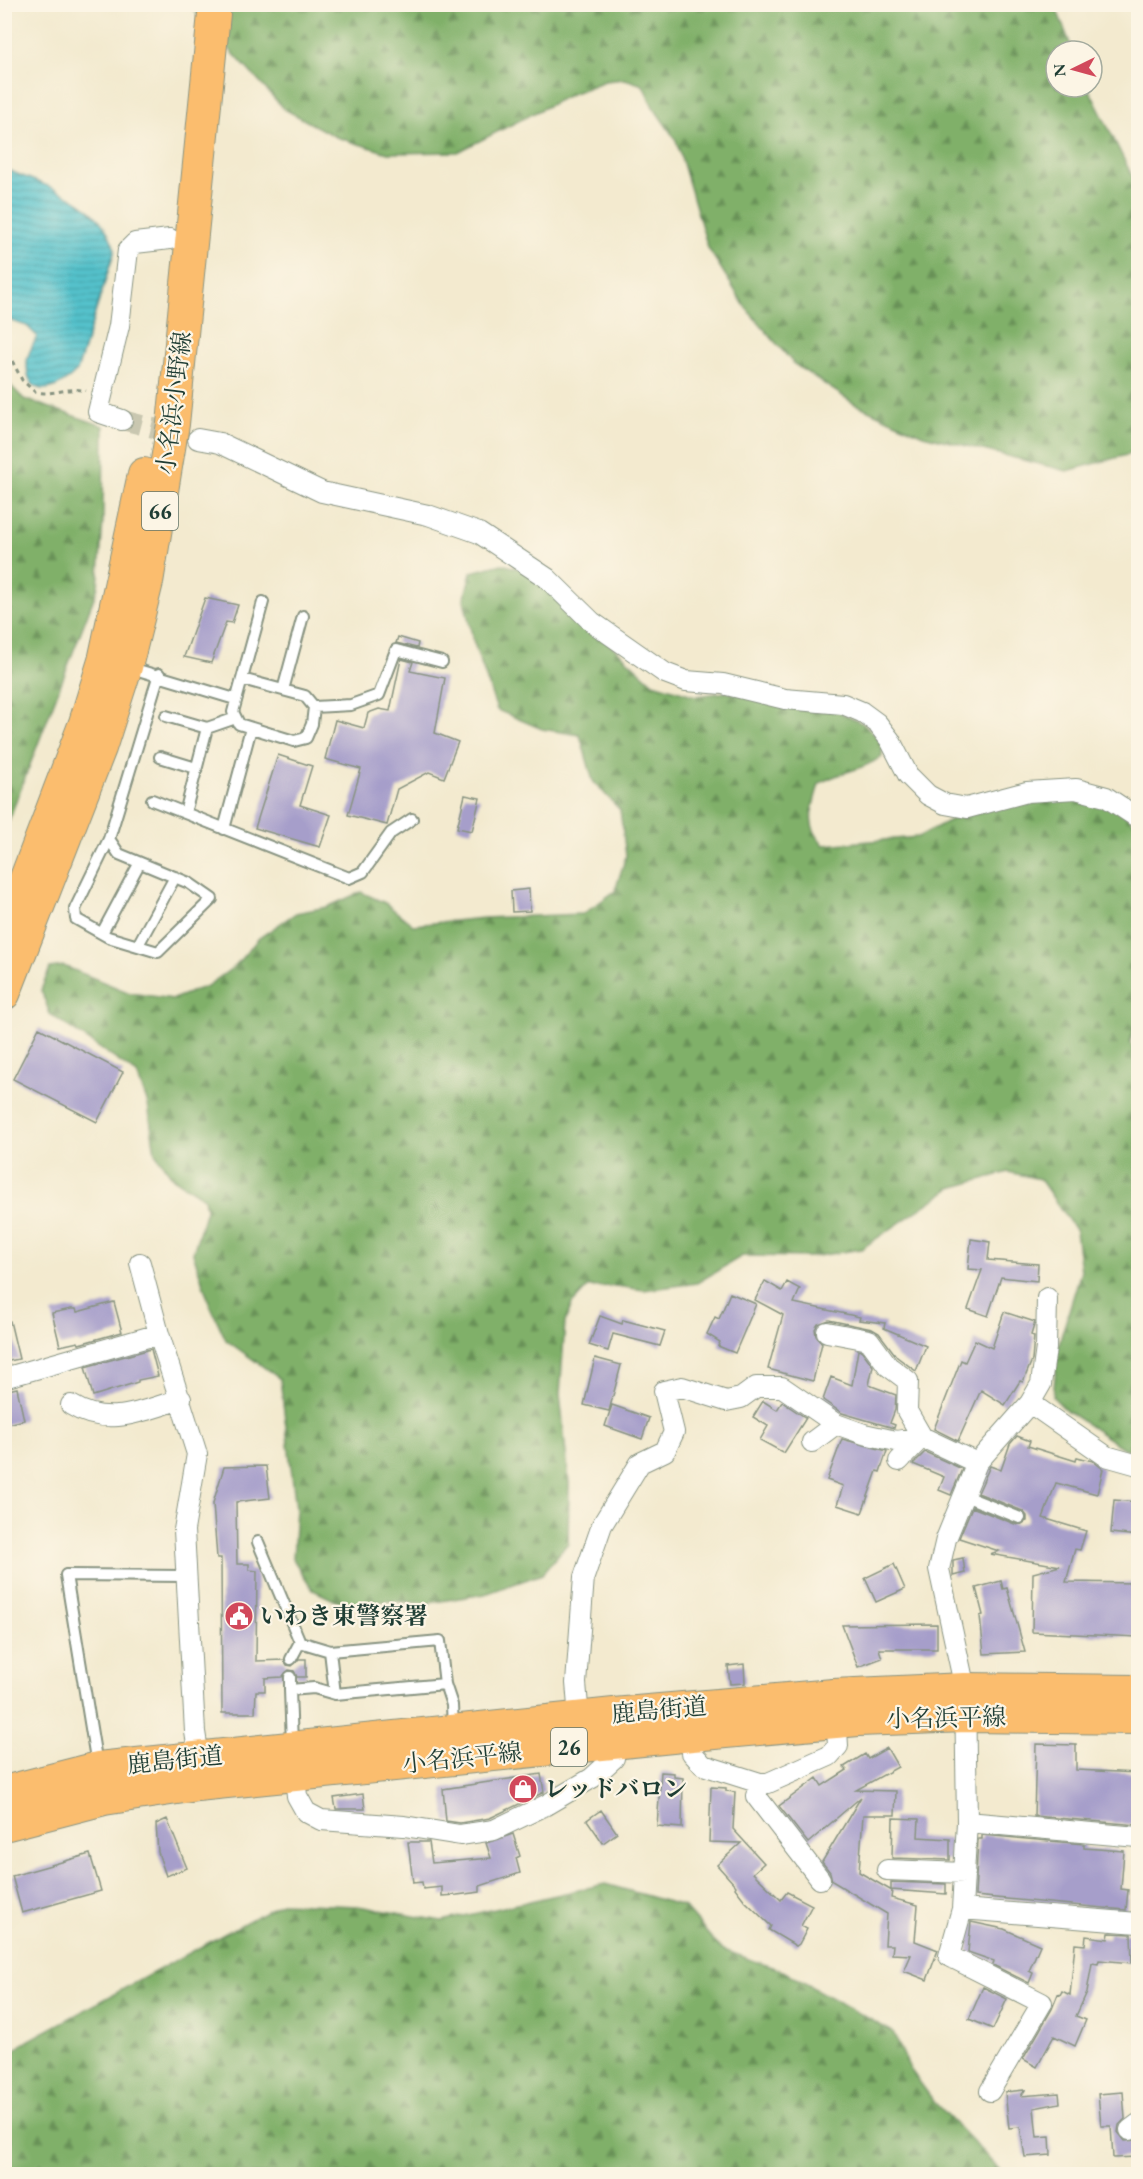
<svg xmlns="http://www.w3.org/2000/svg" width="1143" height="2179" font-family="'EB Garamond','Noto Serif JP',serif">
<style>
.forest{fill:url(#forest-firs);stroke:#50764e;stroke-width:1.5}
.water{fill:url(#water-rules);stroke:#3a8080;stroke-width:1.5}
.building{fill:#a69eca}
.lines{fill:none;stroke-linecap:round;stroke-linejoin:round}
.street-tunnel{stroke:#c9c7b0;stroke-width:20;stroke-dasharray:20 10;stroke-linecap:butt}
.lane-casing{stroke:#899482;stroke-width:14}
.street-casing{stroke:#899482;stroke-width:22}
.primary-casing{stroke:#899482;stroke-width:34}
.path{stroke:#899482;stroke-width:3;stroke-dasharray:4.5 4.5;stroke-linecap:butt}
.lane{stroke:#fff;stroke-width:10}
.street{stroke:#fff;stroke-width:20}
.primary{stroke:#fbbd6e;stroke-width:32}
.labels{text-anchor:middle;stroke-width:4.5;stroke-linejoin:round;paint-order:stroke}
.shield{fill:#fcf5e5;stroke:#617469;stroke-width:1.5}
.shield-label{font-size:22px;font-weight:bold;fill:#1f3d34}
.street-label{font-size:24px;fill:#1f3d34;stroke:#fcf5e5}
.poi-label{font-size:24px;font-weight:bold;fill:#1f3d34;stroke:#fcf5e5;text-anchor:start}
</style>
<defs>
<pattern id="forest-firs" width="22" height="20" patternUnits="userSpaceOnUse" patternTransform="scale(1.5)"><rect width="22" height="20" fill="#80b069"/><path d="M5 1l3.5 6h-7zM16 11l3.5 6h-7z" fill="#689057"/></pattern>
<pattern id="water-rules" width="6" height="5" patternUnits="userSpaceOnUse" patternTransform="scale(1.5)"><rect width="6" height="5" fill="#54c2cc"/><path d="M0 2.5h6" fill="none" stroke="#459fa6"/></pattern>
</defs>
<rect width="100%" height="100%" fill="#fcf5e5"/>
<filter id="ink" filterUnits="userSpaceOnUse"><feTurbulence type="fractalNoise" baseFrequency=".0167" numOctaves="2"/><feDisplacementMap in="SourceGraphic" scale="12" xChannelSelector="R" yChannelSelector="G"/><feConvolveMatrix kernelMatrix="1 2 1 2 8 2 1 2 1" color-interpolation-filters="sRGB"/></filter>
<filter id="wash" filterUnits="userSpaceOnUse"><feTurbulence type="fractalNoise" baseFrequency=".008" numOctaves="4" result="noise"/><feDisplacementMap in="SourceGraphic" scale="24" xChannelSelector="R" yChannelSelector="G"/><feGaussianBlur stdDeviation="1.35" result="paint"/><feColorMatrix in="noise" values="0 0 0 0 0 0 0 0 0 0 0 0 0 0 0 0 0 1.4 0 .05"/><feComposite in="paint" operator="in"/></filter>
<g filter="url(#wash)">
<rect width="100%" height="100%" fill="#f3eacf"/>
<path class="forest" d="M189,5h866l18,46h-17v36h32l50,101v264l-71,19 -144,-36 -68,-31 -61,-40 -48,-56 -38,-60 -32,-108 -23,-33 -10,-22 -18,-6 -20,2 -34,13 -113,58 -70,1 -52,-16 -52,-28z
M5,380l19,19 80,27 -1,96 -5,65 -93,243z
M502,564l28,8 123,111 43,13 30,-4 106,17 32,15 18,18v14c-19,15 -43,15 -63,28 -7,26 -15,40 5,61l94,-8 36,-19 76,-20 50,-1 40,12 18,18v189l-8,26 8,20v390h-9l-62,-41 -14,-14 5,-50 23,-76 -5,-40 -36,-52 -32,-7 -57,16 -90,61 -50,8 -69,-1 -45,27 -53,7 -28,-4 -28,1 -16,17 -7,18 -5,72 9,89 -1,60 -26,31 -57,20 -57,9 -41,-2 -43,4 -31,-15 -20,-31 3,-51 -16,-129 -54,-39 -16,-35 -17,-52 13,-43 -2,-12 -31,-20 -18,-25 -7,-49 -11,-30 -87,-60 -9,-24 9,-22 14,-2 66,27 43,6 34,-13 27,-19 25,-29 37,-25 31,-6 34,-15 24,11 28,22 71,-7 99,-4 32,-23 11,-35 -6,-46 -27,-29 -13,-46 -38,-6 -45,-19 -24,-70 -9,-40 7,-28z
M605,1884l78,22 38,43 62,22 110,61 17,37 25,34 69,71h-999v-115l19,-16 257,-140 77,3 84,15z"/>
<path class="water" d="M5,169c45,19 95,30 110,81l-38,121c-18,19 -50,32 -50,-8 0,-10 7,-18 10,-27l-10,-10 -22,-7z"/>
<g id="blocks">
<path class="building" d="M205,598l33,7 -6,18 -6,-1 -15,41 -27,-6z
M398,637l20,6 -1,5 -21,-5z
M401,659l12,3 -3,9 35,7 -10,55 23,9 -14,36 -15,-6 -32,17 -10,36 -39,-10 13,-46 -36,-10 10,-39 29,8 4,-15 11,-4 11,2z
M278,755l34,11 -12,39 31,10 -11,32 -65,-19z
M465,795l15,3 -8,33 -15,-3z
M529,889l1,22 -18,1 -1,-21z
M39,1028l84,44 -26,50 -84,-43z
M971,1239l19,3 -2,18 50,4 -1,17 -36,-4 -13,39 -20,-7 14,-39 -14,-1z
M765,1281l17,10 5,-9 13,7 -6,14 66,14 -1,3 26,3 -1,5 42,18 -10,25 -19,-14 -18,-24 -7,-4 -43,-9 -11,4 -3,5 1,7 6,7 -9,38 -45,-12 15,-54 -28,-15z
M730,1293l26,11 -21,49 -17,-7 2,-4 -13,-8 8,-17 4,2z
M114,1302l8,30 -43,12 -1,-2 -18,4 -8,-33 19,-4h5l1,3z
M1004,1312l31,10 -4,13 3,1 -2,24 -9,22 -3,-1 -15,24 -24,-15 -23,51 -24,-12 27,-69 4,2 10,-22 17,8z
M600,1316l22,8 1,-4 42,11 -5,15 -47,-12 -5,17 -19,-6z
M10,1321l9,38 -15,3v-40z
M151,1349l7,27 -20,4v2l-45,14 -8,-29z
M858,1350l4,1 11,15 -4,19 27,10 -1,15 -5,13 5,2 -1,3 -52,-15 -19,-13 8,-23 21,8z
M595,1358l26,7 -12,46 -25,-6z
M17,1388l7,32 -20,5v-34z
M763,1401l14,9 5,-8 24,16 -22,35 -24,-13 8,-14 -15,-9z
M612,1405l37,13 -7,21 -37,-13z
M1017,1436l13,5 -2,5 48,15 1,-4 16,4 10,8 -6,25 -41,-11 -13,35 43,13 -6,19 -5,-1 -9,33 72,1v54l-106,-5 1,-59 27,-7 -70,-12 9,-3 -40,-13 13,-31 45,18 10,-4v-5l-4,-5 -45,-18 12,-27 11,4 9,-26z
M842,1439l45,12 -7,21 -3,-1 -15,42 -25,-8 6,-19 -16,-6z
M925,1452l37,17 -11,26 -12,-5 5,-13 -31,-13z
M266,1466l4,32 -34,4 1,62h12v6l8,1 -1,90 28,-1 3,5 5,1 7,-7h7v18h-9l-3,-6 -5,-1 -7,7 -17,1v13h-9l-1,22h-33l-1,-155h-4l-4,-55 11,-36z
M1114,1500l24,2v34l-27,-3z
M963,1558l2,15 -12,3v-16z
M894,1564l11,25 -29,13 -11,-24z
M1001,1581l2,8 4,-1 18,64 -41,2 -4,-38 3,-1 -7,-27z
M937,1624v25h-58l3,9 -24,9 -16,-42z
M744,1664l1,19 -15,1 -2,-18z
M1036,1744l40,1v25l62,3v52l-104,-9z
M887,1748l11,19 -42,23 40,1 -1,24h-32l-4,57 33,19 -1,7 27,7 -3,36 23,9 -11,30 -23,-9 7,-16 -19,-1 1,-9h-8l2,-31 -55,-33 -2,-9 -8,-10 39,-65 -53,46 -29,-37 38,-28 5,8 25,-16 -3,-3 21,-13 3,5z
M661,1772l13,1v4l9,1 -1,50 -25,-2z
M541,1774l3,18 -4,2 -50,24 -30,5 -14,-2 -3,-32z
M711,1787l15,1v3l9,1 -2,37 31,34 -11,10 28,27 6,-8 25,13 -11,21 6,3 -8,15 -3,2 -27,-16 2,-4 -26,-25 -10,-13 1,-2 -19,-21 24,-22 -32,-1z
M363,1794l2,15h-29l-2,-11z
M601,1810l16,23 -14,10 -16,-23z
M893,1818l26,1 -1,18 32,2v21l-58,-2z
M167,1819l20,49 -21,8 -8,-24 -2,-28z
M513,1834l7,22 -4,2 4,15 -40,13v6l-23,3 -15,1v-9l-19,2 -1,-7 -9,1 -5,-41h21l3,21 59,-5 -5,-15z
M982,1835l102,9v4l40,3 -3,38 7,1 -2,20 -151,-14 3,-57h4z
M90,1854l11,37 -79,22 -10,-37z
M891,1882l55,2v10l-55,-4z
M971,1922l33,7 36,16 -11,26 4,2 -4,10 -36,-18 1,-4 -26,-9z
M1109,1933l22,1 1,29 -33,-3 -1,4 -6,-1 -5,29 -11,24 10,4 -11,26 -21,-10 -17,31 -14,-8 29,-50 6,-15 2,1 2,-4 8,4 5,-51 10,1 1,-9 22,3z
M983,1987l24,12 -14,30 -24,-10z
M1025,2090l-4,6 38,-3 1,10 -26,5 3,29 13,-1 1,19 -26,2 -5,-30 -11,1 -4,-36z
M1123,2092l2,27 -6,6 -1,7 7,9 11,-1 1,17 -24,1 -2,-32h-10l-3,-32z"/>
</g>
</g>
<g filter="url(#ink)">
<use href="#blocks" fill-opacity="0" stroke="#899482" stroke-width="1.5"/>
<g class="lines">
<path class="street-tunnel" d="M122,420l59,15"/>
<g class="lane-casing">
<path id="lane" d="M128,667l107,32
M242,679l63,17 9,11 -2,17 -6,14 -12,3 -55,-17 -6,-12z
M242,679l21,-77
M283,690l20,-74
M314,707l37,-2 28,-10 17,-45 46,12
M166,716l41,12
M160,757l36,11
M152,800l197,78 14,-6 28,-39 21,-14
M185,813l22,-85 29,-10
M224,829l27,-101
M109,839l-34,70 1,10 32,18 50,15 54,-53 -23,-16 -70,-29 -10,-15 50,-165
M102,933l37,-69
M138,945l37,-68
M965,1496l55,22
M258,1542l42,100 -9,17
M300,1642l30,9
M290,1677v13
M335,1694l-5,-43 110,-10 5,43
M292,1744l-2,-54 24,-2 21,6 110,-10 7,21 1,23
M97,1765l-31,-190 120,1"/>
</g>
<g class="street-casing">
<path id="street" d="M122,420l-24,-8 21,-86 9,-76 7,-7 35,-4
M198,439l22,4 102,49 106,23 51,18 68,45 45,44 73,51 21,8 37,3 62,15 58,5 19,8 15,11 13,17 18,35 20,20 17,9 22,4 60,-16 49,-3 30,8 32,21
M140,1263l19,71 38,120 -13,76 11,202 4,25
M1047,1298l-1,50 -5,36 -11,19 -53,60 -31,76 -7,30 26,120 2,133 -5,87 176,14
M827,1332l42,8 19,26 20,15 -1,30 15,26 -23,24
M4,1378l155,-44
M1030,1403l76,53 32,9
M71,1405c37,23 71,6 110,-6
M812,1442l24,-18
M579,1718l-3,-35 8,-106 18,-52 38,-62 25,-12 9,-19 -10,-41 18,-4 44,14 15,-3 15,-11h26l54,37 28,10 32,7 26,-4 55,26
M692,1725v28l11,12 57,18h8l61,-27 9,-10 -2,-33
M294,1766l3,30 9,16 15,8 83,6 56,9 34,-5 52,-25 46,-27 22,-20 -1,-25
M760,1783l-4,13 64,83
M967,1822l171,15
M887,1870l78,3
M962,1909l-13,47 93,47 -52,88
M1130,2130l8,-6"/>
</g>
<g class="primary-casing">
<path id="primary" d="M7,928l78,-205 19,-62 40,-187
M4,994l96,-246 26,-81 21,-85 26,-158 42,-420
M4,1792l94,-24 516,-54 219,-19 132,-6 173,2
M4,1825l100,-26 93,-14 495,-50 166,-15 109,-4 171,2"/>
</g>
<path class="path" d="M4,345l18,35 13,12c18,4 34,-6 51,-1"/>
<use href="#lane" class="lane"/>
<use href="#street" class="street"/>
<use href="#primary" class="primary"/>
</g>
</g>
<defs>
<g id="civic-disc" transform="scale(1.5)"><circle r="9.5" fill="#d1495b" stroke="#fcf5e5"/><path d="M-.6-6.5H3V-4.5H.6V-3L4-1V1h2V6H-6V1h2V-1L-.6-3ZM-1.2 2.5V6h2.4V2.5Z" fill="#fff"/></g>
<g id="shop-disc" transform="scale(1.5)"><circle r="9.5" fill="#d1495b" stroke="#fcf5e5"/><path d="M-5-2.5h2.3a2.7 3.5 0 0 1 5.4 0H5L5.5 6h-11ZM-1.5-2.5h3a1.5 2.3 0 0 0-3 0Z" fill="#fff"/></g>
</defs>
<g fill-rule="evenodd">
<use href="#civic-disc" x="239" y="1616"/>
<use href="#shop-disc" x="523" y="1789"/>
</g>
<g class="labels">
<g class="shield">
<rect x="142" y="492" width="36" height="38" rx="4.5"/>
<rect x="551" y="1728" width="36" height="38" rx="4.5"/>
</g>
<g class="shield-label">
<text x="160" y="519">66</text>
<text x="569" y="1755">26</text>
</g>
<g class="street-label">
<text transform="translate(174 403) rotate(-83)" y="8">小名浜小野線</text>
<text transform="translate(659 1710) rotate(-5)" y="8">鹿島街道</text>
<text transform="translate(946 1718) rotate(-1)" y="8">小名浜平線</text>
<text transform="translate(462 1758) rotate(-6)" y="8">小名浜平線</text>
<text transform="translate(175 1760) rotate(-6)" y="8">鹿島街道</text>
</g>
<g class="poi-label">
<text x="260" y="1624">いわき東警察署</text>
<text x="544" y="1797">レッドバロン</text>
</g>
</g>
<rect width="1143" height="2179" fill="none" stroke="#fcf5e5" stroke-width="24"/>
<g transform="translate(1074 69) rotate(265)"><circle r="28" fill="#fcf5e5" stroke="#a4ab9e" stroke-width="1.5"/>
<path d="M0-4.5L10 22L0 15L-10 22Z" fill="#d1495b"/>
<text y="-9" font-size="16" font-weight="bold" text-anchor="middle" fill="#1f3d34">N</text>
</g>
</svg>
